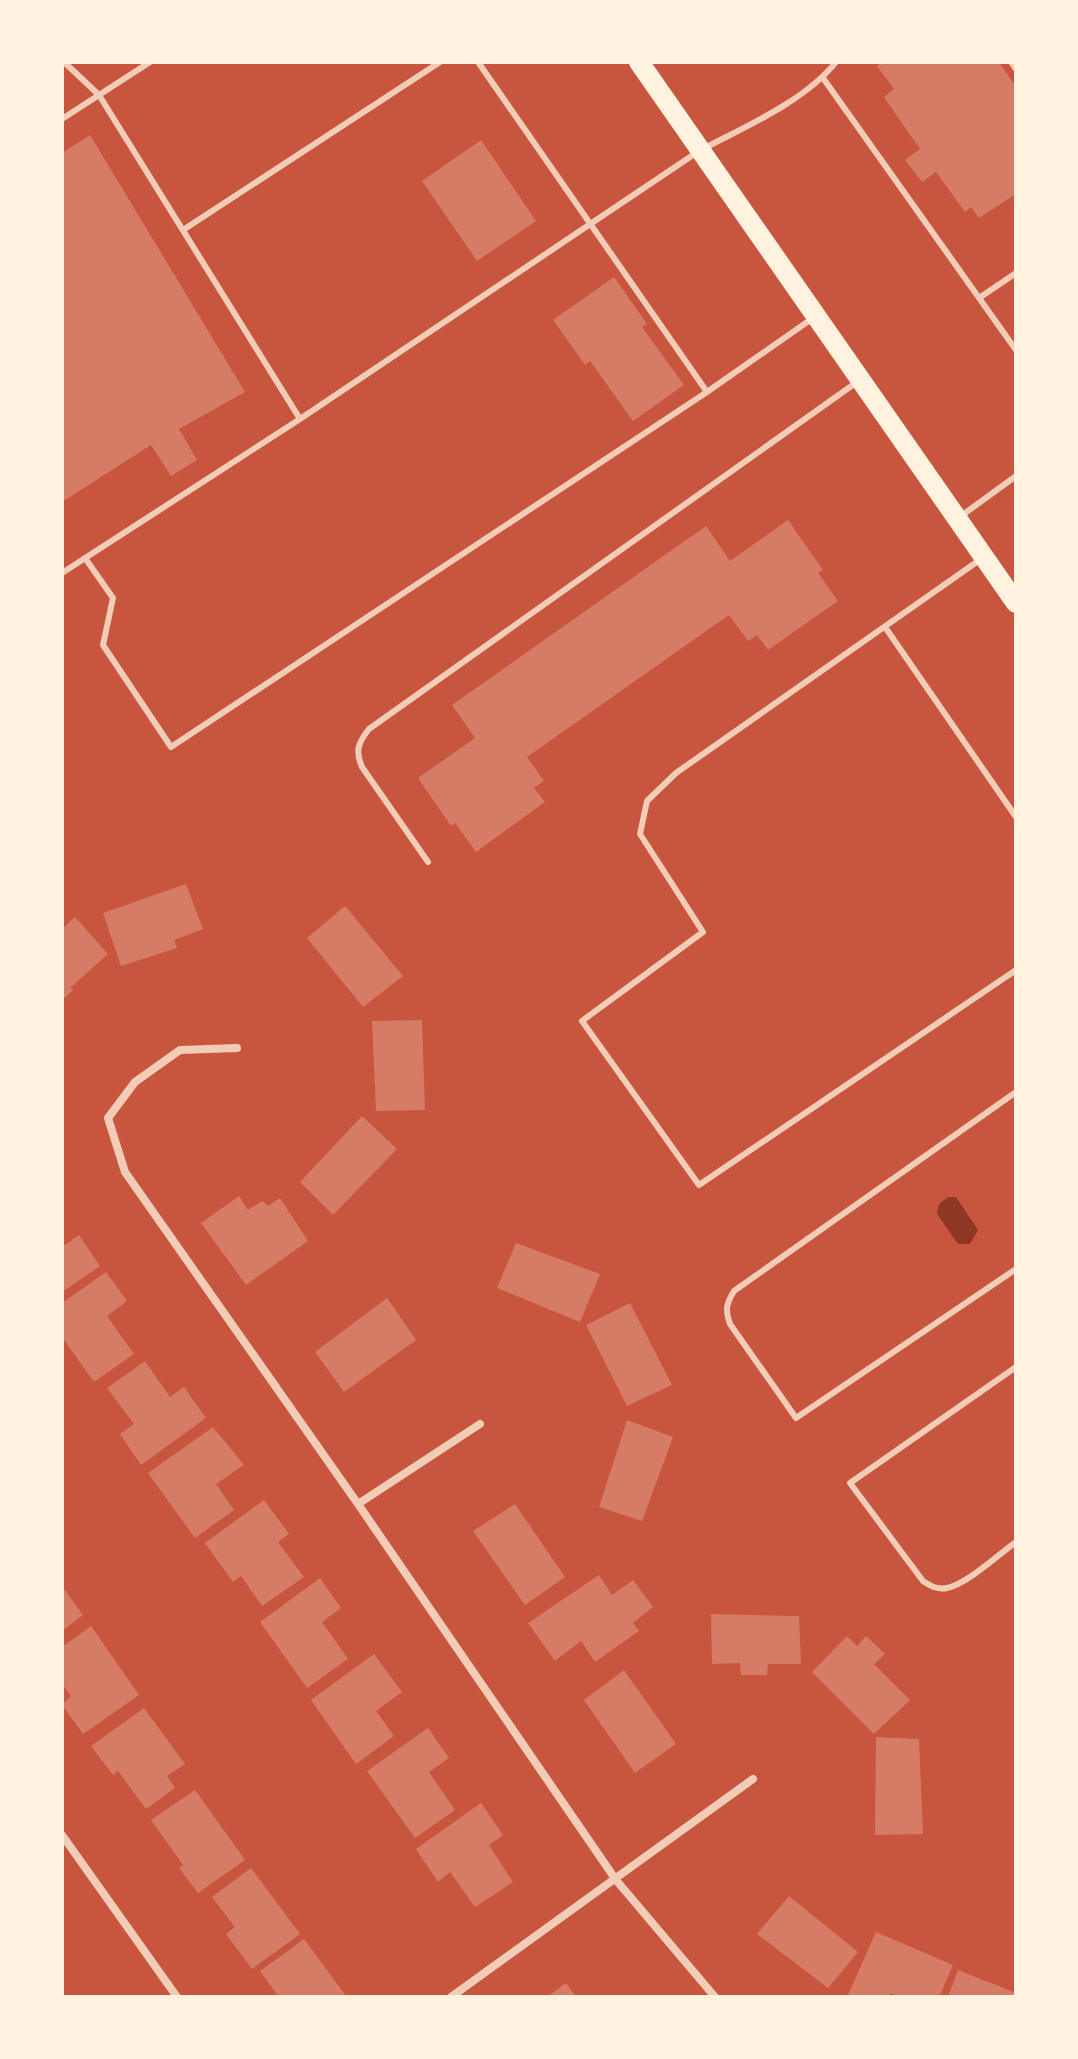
<svg xmlns="http://www.w3.org/2000/svg" width="1078" height="2059" font-family="'Sofia Sans Condensed',sans-serif">
<style>
.water{fill:#8f3625}
.building{fill:#d67c66}
.lines{fill:none;stroke-linecap:round;stroke-linejoin:round}
.service{stroke:#f1ccb7;stroke-width:6}
.minor{stroke:#f1ccb7;stroke-width:8}
.primary{stroke:#fff3e0;stroke-width:20}
</style>
<rect width="100%" height="100%" fill="#c8553d"/>
<path class="water" d="M948,1197h8l22,33 -8,14h-12l-21,-30 2,-10z"/>
<path class="building" d="M882,62h117l17,25v107l-37,24 -8,-11 -6,5 -29,-40 -14,10 -17,-22 15,-11 -36,-52 10,-8 -17,-23z
M90,135l155,257 -66,37 18,31 -26,16 -20,-31 -89,57v-349z
M481,140l55,81 -59,40 -55,-80z
M614,277l33,47 -5,3 42,58 -51,36 -43,-60 -5,4 -32,-45z
M788,520l35,50 -5,3 20,28 -70,49 -11,-15 -9,6 -19,-26 -202,142 17,24 -10,7 11,14 -69,50 -21,-29 -4,3 -33,-48 57,-40 -23,-33 254,-179 24,35z
M186,884l17,45 -29,11 3,8 -56,18 -18,-53z
M345,906l58,70 -40,31 -56,-69z
M75,917l33,37 -38,34 3,2 -11,10v-71z
M422,1020l3,90 -49,1 -4,-90z
M362,1116l35,33 -64,66 -33,-33z
M239,1196l9,14 14,-9 6,5 12,-8 28,43 -62,44 -45,-62z
M79,1235l21,31 -38,26v-52l3,5z
M516,1243l84,31 -20,48 -83,-34z
M106,1272l21,29 -20,15 27,38 -40,28 -32,-45v-34z
M387,1298l29,42 -72,52 -29,-40z
M630,1303l42,82 -45,21 -41,-81z
M145,1361l25,36 14,-10 22,31 -65,47 -21,-31 14,-10 -27,-36z
M627,1420l46,17 -31,84 -43,-14z
M213,1427l31,38 -28,19 18,26 -39,28 -47,-65z
M264,1500l25,34 -11,8 26,35 -42,29 -21,-30 -8,6 -28,-39z
M515,1504l50,73 -40,28 -52,-74z
M599,1575l13,20 21,-15 20,27 -20,16 6,8 -44,31 -14,-21 -26,20 -27,-38z
M320,1578l21,30 -19,14 26,37 -41,29 -47,-66z
M62,1586l21,29 -21,16z
M711,1614l88,2 2,48h-33l-1,11h-26l-1,-12 -28,1z
M91,1626l48,69 -56,39 -21,-29 9,-9 -9,-12v-37z
M847,1636l10,10 9,-10 19,18 -11,10 36,36 -36,34 -62,-62z
M374,1654l28,38 -26,19 18,25 -38,28 -45,-64z
M624,1670l52,74 -41,29 -51,-73z
M144,1708l41,56 -18,12 8,12 -29,21 -28,-38 -5,4 -22,-29z
M428,1728l21,30 -20,14 26,38 -40,28 -48,-67z
M876,1737l43,2 4,95 -48,1z
M195,1790l50,70 -47,33 -19,-25 4,-3 -32,-45z
M481,1803l22,32 -14,10 24,37 -38,25 -25,-35 -12,10 -22,-33z
M251,1868l49,66 -48,35 -26,-35 9,-7 -23,-30z
M789,1896l69,56 -30,36 -71,-54z
M876,1932l77,33 -14,32h-39l-10,-4 -2,4h-41z
M304,1939l43,58h-68l-19,-26z
M958,1970l58,23v4h-68z
M566,1983l10,14h-29z"/>
<g class="lines">
<path class="service" d="M64,62l35,33 201,324
M478,62l229,330
M1011,62l5,7
M823,78l193,272
M62,119l88,-57
M183,230l257,-168
M979,298l37,-25
M961,516l55,-40
M85,558l28,40 -10,47 68,102 536,-355 106,-74
M981,559l-305,214 -29,28 -7,33 63,98 -121,89 117,164 317,-215
M62,573l238,-154 399,-268c45,-24 105,-49 137,-89
M885,627l131,190
M428,862l-66,-95c-7,-16 -4,-24 7,-38l488,-347
M1016,1092l-282,199c-8,13 -9,19 -4,33l66,94 220,-149
M1016,1367l-166,116 73,98c8,5 14,9 24,7 20,-4 51,-33 69,-46"/>
<path class="minor" d="M237,1048l-57,2 -45,32 -27,36 17,54 233,332 258,376 99,117
M358,1504l122,-80
M62,1835l115,162
M451,1997l302,-218"/>
<path class="primary" d="M639,62l377,541"/>
</g>
<rect width="1078" height="2059" fill="none" stroke="#fff3e0" stroke-width="128"/>
</svg>
